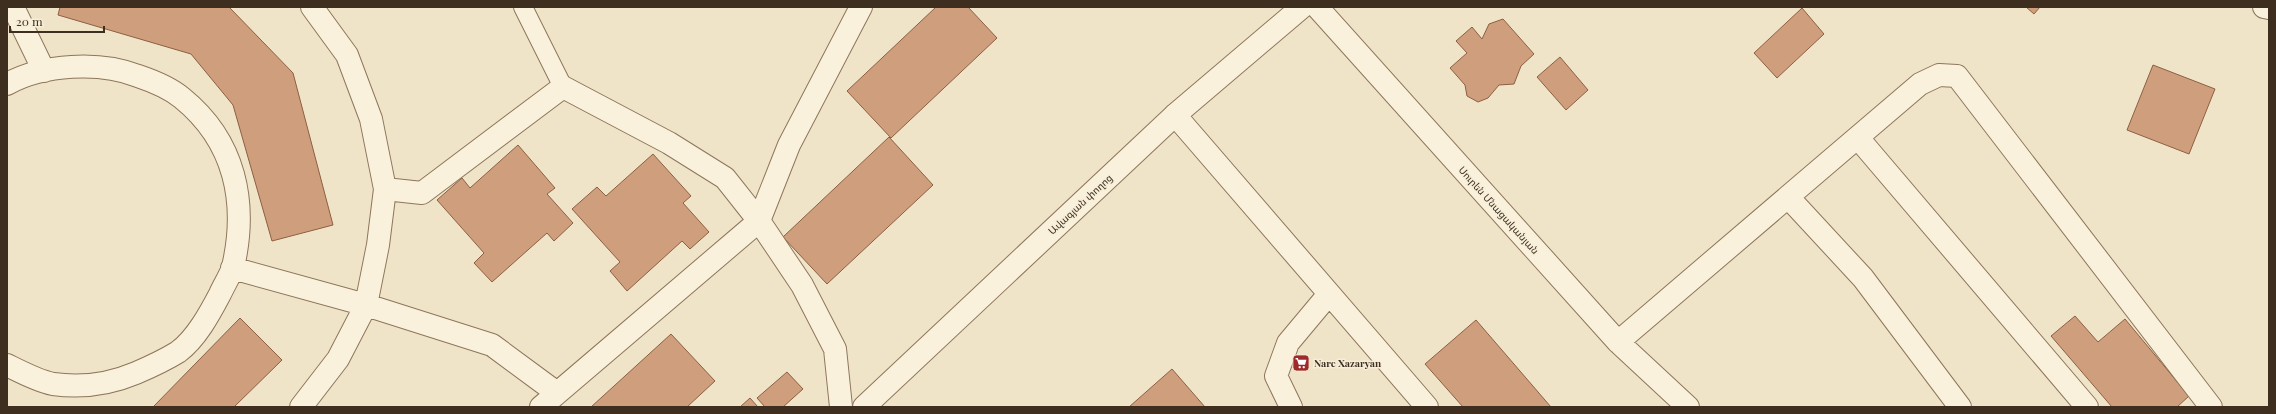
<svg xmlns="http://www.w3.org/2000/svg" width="2276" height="414" font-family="'Playfair Display','Noto Sans Armenian',serif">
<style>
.building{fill:#cf9f7d;stroke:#8d5f41}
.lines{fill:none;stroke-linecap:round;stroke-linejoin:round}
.service-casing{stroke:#8d765c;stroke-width:20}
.minor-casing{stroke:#8d765c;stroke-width:24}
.tertiary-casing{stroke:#8d765c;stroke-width:24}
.service{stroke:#faf1dc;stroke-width:18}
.minor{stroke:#faf1dc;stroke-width:22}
.tertiary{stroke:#faf1dc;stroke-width:22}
.labels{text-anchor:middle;stroke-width:3;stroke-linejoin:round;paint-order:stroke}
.street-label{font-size:10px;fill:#3d2e20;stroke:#f7eed8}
.poi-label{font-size:10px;font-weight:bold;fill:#3d2e20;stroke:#f7eed8;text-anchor:start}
</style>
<rect width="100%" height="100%" fill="#f0e4c8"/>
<path class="building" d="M60,7h169l64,66 40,152 -61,16 -39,-136 -42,-51 -133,-39z
M936,7h32l29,31 -106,100 -44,-47z
M2026,7h14l-6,7z
M1802,8l22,26 -47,44 -23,-25z
M1503,19l31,35 -13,12 -7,18 -15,1 -11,13 -10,4 -11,-6 -2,-11 -15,-17 17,-15 -11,-12 16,-14 10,12 7,-15z
M1560,57l28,33 -22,20 -29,-33z
M2153,65l62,24 -26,65 -62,-24z
M889,137l44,48 -106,99 -44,-47z
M518,145l37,43 -8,6 26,29 -19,18 -7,-8 -55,49 -18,-19 10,-10 -47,-53 25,-22 8,10z
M653,154l38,42 -8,7 26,29 -19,17 -8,-8 -55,50 -17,-20 10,-9 -48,-53 25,-22 9,9z
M2075,316l23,26 27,-23 64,77 -12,11h-65l-61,-71z
M240,318l42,42 -48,47h-81z
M1476,320l75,87h-88l-38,-43z
M671,334l44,47 -28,26h-96z
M1172,369l33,38h-76z
M787,372l16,17 -20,18h-18l-8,-9z
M750,398l8,9h-18z"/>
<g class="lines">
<g class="service-casing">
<path id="service" d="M523,7l40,80"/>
</g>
<g class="minor-casing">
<path id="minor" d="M13,7l31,64
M1317,7l301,335 70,65
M2264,7l5,1
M7,84c36,-20 93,-23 131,-8 15,5 32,12 44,22 53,43 66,104 51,169 -3,9 -9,18 -13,27 -10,19 -24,45 -42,58 -13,8 -28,15 -42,21 -26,11 -55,15 -83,11 -15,-3 -32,-12 -46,-19
M1175,115l252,292
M1858,138l229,269
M385,189l37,4 141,-106 106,56 56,35 34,43 43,64 33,64 6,58
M1788,197l75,81 97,129
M232,268l134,37 126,40 65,48
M1618,342l302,-258 19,-9 18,1 254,331
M301,407l37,-48 28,-54 12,-60 7,-56 -14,-70 -24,-64 -35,-48
M541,407l218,-186 30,-76 72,-138
M1291,407l-15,-31 12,-33 41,-49"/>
</g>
<g class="tertiary-casing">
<path id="tertiary" d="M864,407l311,-292 127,-108"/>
</g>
<use href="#service" class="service"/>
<use href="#minor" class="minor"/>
<use href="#tertiary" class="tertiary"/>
</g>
<defs>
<g id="supermarket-square" transform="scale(0.9)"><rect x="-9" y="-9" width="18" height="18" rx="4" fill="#9e2a2b" stroke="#f7eed8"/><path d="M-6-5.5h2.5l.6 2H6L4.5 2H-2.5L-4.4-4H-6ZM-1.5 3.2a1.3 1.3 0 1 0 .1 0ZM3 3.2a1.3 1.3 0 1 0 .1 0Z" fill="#fff"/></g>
</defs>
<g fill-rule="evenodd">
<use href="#supermarket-square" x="1301" y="363"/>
</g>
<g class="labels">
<g class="street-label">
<text transform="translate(1080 204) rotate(-43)" y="4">Ավագյան փողոց</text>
<text transform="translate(1499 210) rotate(48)" y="4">Սուրեն Մնացականյան</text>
</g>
<g class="poi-label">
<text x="1314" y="367">Nare Xazaryan</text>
</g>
</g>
<rect width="2276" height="414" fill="none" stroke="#3d2e20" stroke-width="16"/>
<path d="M10 26v6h94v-6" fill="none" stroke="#3d2e20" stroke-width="2"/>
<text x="16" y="26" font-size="12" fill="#3d2e20" stroke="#f7eed8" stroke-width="3" paint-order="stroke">20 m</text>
</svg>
